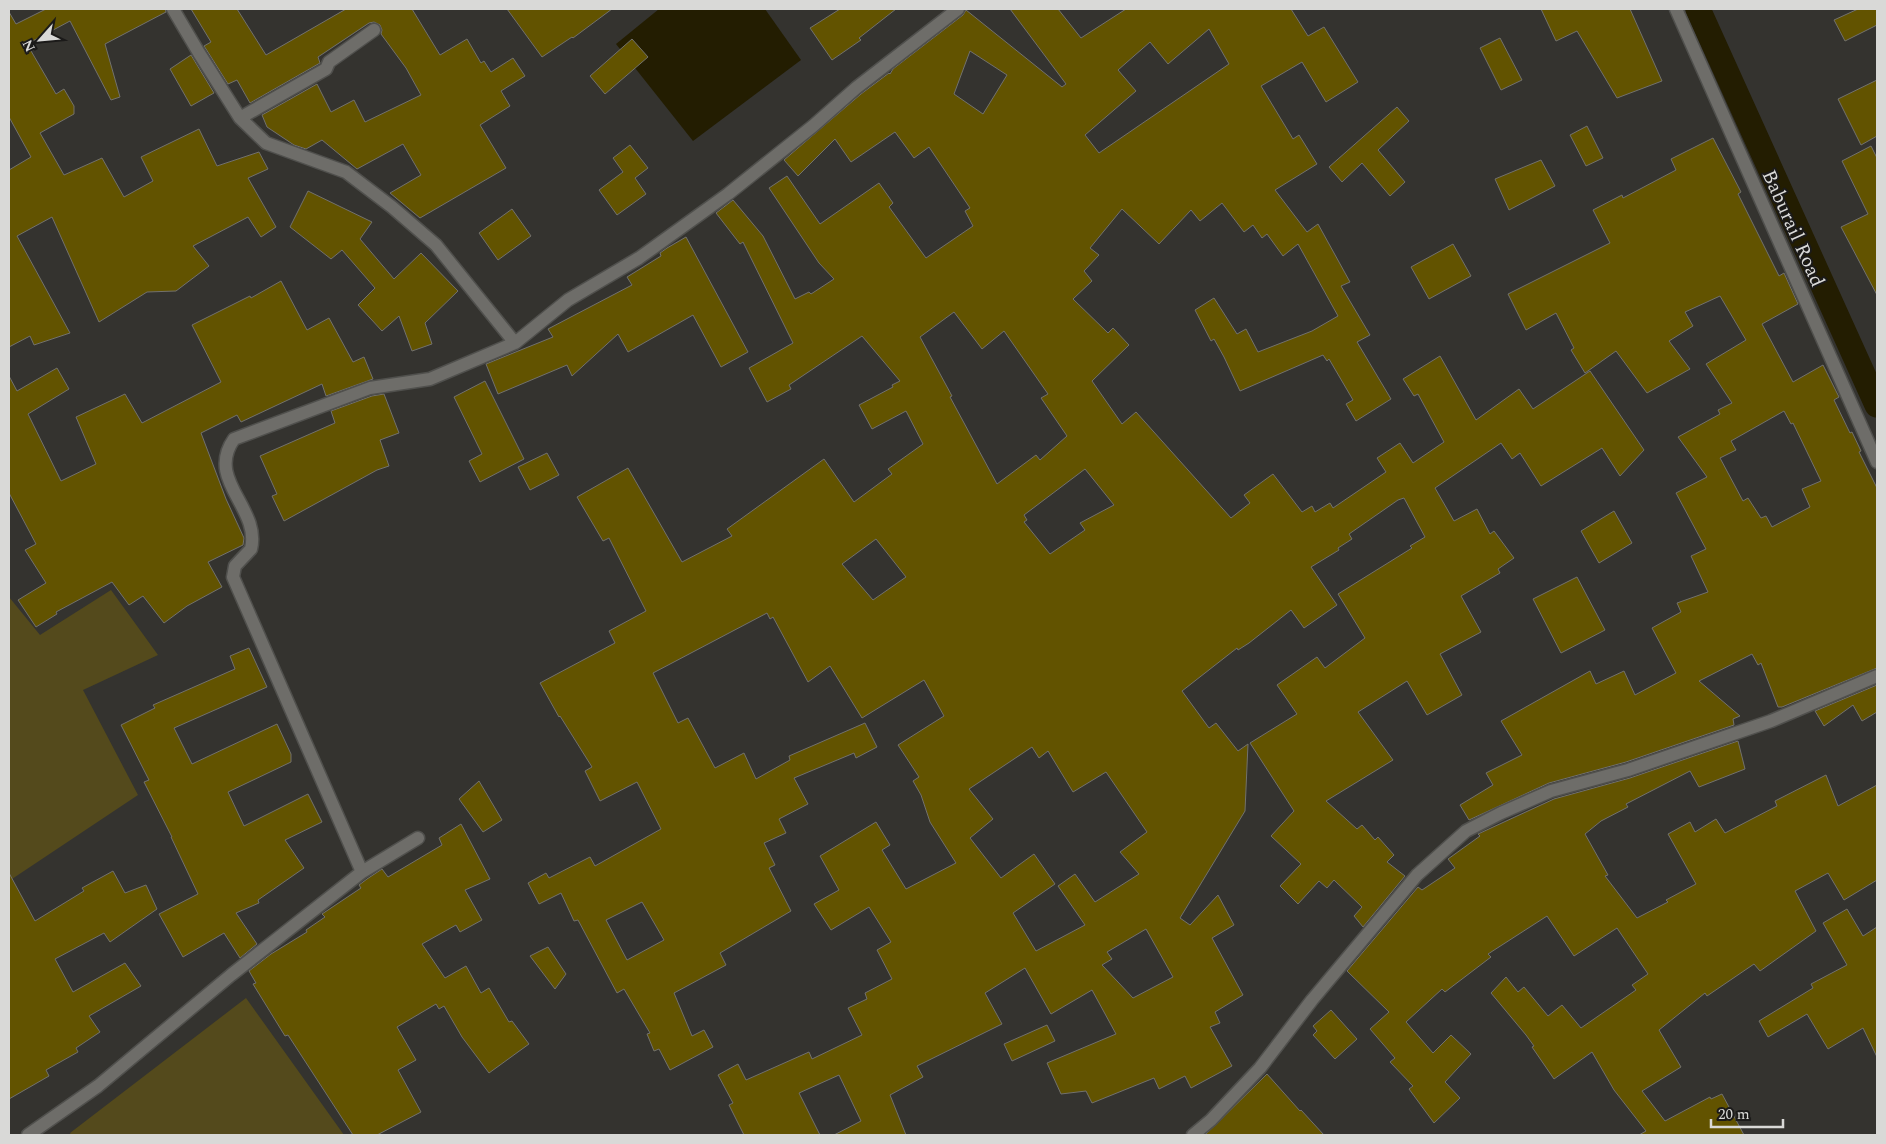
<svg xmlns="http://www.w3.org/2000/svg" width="1886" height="1144" font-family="Spectral,serif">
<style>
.green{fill:#544a1c}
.water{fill:#231d01}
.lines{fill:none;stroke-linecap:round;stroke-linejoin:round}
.canal{stroke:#231d01;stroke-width:25}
.building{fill:#625300;stroke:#72716d;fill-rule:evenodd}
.minor-casing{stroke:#50504d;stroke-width:15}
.minor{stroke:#6e6d69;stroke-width:12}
.labels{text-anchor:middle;stroke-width:4;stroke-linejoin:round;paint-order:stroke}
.street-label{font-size:20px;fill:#d9d9d7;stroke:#1b1a19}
</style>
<rect width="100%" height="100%" fill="#34332f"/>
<path class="green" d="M111,590l47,65 -75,35 55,105 -129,86v-284l31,38z
M246,998l98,137h-273l-1,-2z"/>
<path class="water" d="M659,9h106l36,51 -108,81 -77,-97z"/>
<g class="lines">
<path class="canal" d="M1698,9l179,396"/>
</g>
<path class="building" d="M46,9h119l1,3 -61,32 15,53 -9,3 -41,-79 -43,23 29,50 8,-5 10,17v8l-34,19 24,42 38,-17 22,39 29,-16 -12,-24 58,-28 18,37 42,-14 9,17 -20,9 28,49 -15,10 -13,-20 -55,29 16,20 -33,25 -29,1 -48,30 -47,-105 -35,19 53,97 -36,12 -4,-9 -21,11v-177l22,-13 -22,-40v-105l7,12z
M191,9h46l29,46 80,-46h66l28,46 27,-16 14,24 3,-2 7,11 22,-14 12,18 -24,15 9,15 -30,19 26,43 -86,50 -30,-25 31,-18 -18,-31 -46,25 -35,-29 -16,9 -12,-4 -27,-18 -5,-12 55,-31 14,28 23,-12 11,22 56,-27 -15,-27 -25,-34 1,-4 -2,-5 -6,-3 -5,1 -51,34 2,6 -70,40 -13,-23 -9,4 -22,-35 -2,-3 7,-4z
M507,9h105l-39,29 -1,-1 -30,20z
M840,9h56l-37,29 2,2 -29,20 -22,-32z
M1010,9h48l23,29 45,-29h165l17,27 16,-9 34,55 -32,20 -24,-40 -41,24 32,53 6,-4 18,29 -42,26 32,42 11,-8 32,58 -9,4 29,49 -13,7 34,57 -35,22 -10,-17 7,-4 -24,-41 -2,2 -4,-6 -83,36 -16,-34 -10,-18 -3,2 -16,-31 19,-12 23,36 9,-5 12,23 54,-21 26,-15 -40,-72 -15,12 -16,-22 -5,4 -9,-13 -9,7 -22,-29 -22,18 -9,-11 -32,34 -37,-35 -32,39 9,7 -15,16 8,10 -19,18 35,34 5,-5 16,17 -37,36 30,43 14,-12 95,106 19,-15 -6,-8 29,-21 29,38 10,-6 3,6 15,-9 3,5 53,-36 -9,-14 23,-15 13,20 31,-21 -26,-48 -4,2 -11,-17 37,-23 36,64 43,-31 14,20 57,-38 54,79 -24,26 -18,-28 -61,38 -21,-33 -8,6 -11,-16 -66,45 19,33 23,-12 13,25 4,-3 20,27 -16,11 2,4 -39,23 20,36 -41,22 22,41 -35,20 -20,-34 -49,31 35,48 -67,41 31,28 5,-4 13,15 3,-3 16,18 -7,7 18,14 -42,51 -9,-11 8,-9 -28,-27 -7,8 -8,-7 -21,23 -18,-18 21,-22 -30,-28 23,-25 -44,-68 47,-29 -20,-29 40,-28 8,11 40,-30 -27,-44 74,-46 -2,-2 15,-9 -21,-39 -6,2 -49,34 3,5 -14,9 1,2 -28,17 26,38 -33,23 -13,-18 -42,33 -11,7 -1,-2 -55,43 27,37 7,-5 22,28 10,-7 -3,67 -65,107 10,7 28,-30 16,30 -22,13 31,57 -28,17 5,11 -10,4 22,39 -41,22 -6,-12 -26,13 -5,-11 -62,25 -6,-12 -25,3 -14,-31 69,-29 -24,-44 -41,24 -26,-46 -40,25 17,31 -85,42 6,11 -33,18 16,40h-72l27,-14 -22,-46 -40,18 21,42h-76l-15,-30 4,-2 -15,-28 20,-11 8,16 63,-28 3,7 50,-24 -14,-27 19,-9 -2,-6 27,-14 -15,-29 14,-8 -22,-35 -38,23 -17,-26 25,-14 -19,-34 56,-34 14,23 -8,5 24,39 50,-26 -26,-41 -9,-27 -8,-14 6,-4 -21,-32 46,-29 -20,-36 -62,38 -32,-52 -22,16 -35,-65 -3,2 -3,-6 -114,60 25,50 10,-5 27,50 29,-15 12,26 34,-19 -1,-4 76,-33 12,24 -21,11 -2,-5 -60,25 14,26 -29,15 7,14 -22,10 11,22 -6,3 22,43 -71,42 6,12 -52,28 18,43 12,-6 9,17 -43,23 -11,-21 -5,2 -7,-17 3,-1 -26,-44 -7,4 -39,-73 -4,1 -13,-28 -22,11 -11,-21 18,-10 3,5 41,-21 5,9 66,-37 -24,-47 -37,19 -15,-30 7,-4 -32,-51 -1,1 -19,-34 75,-40 -6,-12 37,-20 -37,-73 -6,3 -26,-44 51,-29 54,94 50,-26 -5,-7 97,-70 30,43 38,-28 -4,-5 35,-25 -17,-33 -34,18 -13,-24 34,-18 -1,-2 8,-4 -38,-45 -73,49 2,4 -24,13 -18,-34 44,-25 -50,-101 -3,2 -24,-31 17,-13 30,36 32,63 14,-7 2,2 23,-15 -15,-16 -50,-75 18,-12 33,48 59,-41 14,20 -4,4 37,51 47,-32 -8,-15 5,-3 -41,-61 -15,11 -19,-26 -44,30 -16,-23 -37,37 -14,-16 77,-66 28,-21 1,1 3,-5 70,-54 3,-5 96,77 4,-3zM1209,29l20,35 -130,89 -14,-18 51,-44 -18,-21 32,-28 18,22zM970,51l37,24 -24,39 -29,-20zM954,312l28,37 22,-18 44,63 -7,4 26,38 -27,24 -4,-5 -39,29 -47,-87 2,-1 -32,-59zM1085,469l29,36 -34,18 5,7 -35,24 -26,-32 3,-2 -3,-5zM876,539l30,38 -33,23 -31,-36zM1032,747l7,11 9,-7 25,41 33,-20 41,60 -27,20 19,22 -44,28 -20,-28 -17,12 27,39 -49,26 -23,-38 42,-29 -21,-30 -33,24 -31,-40 23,-19 -24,-30zM642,902l22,38 -37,20 -21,-40zM1146,929l27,48 -40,21 -31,-33 10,-6 -5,-7z
M1541,9h89l32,72 -45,17 -40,-67 -21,10z
M1858,9h19v16l-32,16 -11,-21z
M1500,38l22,42 -21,10 -21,-42z
M632,39l16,18 -43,37 -15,-18z
M191,55l23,38 -23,13 -21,-37z
M1877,80v56l-16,9 -23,-46z
M1397,107l12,14 -31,29 27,32 -15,14 -28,-33 -20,19 -13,-15z
M1587,126l16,32 -17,8 -16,-31z
M1713,138l28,54 -3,2 41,82 5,-3 14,31 -36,20 31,58 30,-17 16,32 -5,3 16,33 2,-1 9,19 -2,1 18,36v180l-95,39h-4l-17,-44 -3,2 -6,-11 -53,27 41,35 -7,3 1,6 -108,37 -77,21 -80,37 -9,-15 33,-20 -7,-12 36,-18 -21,-34 89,-50 6,13 28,-13 11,24 41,-22 -24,-45 29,-16 -4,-9 31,-11 -17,-36 15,-7 -30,-56 31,-16 -29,-40 42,-23 -2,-4 14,-7 -26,-39 40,-24 -26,-44 -35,16 8,14 -24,15 21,28 -43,24 -31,-42 -31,22 -14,-23 3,-2 -18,-35 -30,17 -18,-36 102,-51 -17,-33 29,-15 1,3 53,-28 -5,-11zM1784,411l7,13 2,-1 28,58 -19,8 8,18 -38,20 -6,-11 -5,2 -13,-20 -5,3 -23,-43 16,-8 -5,-9z
M630,145l18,23 -13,10 11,16 -29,21 -18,-25 24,-18 -10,-14z
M1871,146l6,12v137l-36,-68 27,-13 -26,-53z
M1541,160l14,26 -46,24 -14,-31z
M308,191l64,31 -12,17 34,40 27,-26 37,38 -33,32 7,21 -20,7 -13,-35 -17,15 -24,-26 17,-17 -33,-38 -11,9 -41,-32z
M512,209l19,27 -33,24 -19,-27z
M686,237l62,115 -27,15 -28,-52 -65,37 -10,-18 -46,42 -5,-11 -69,29 -12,-30 67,-27 -5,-8 84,-44 -5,-8 34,-21 -1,-3 7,-5z
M1453,244l18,32 -42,23 -18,-32z
M281,281l26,49 22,-12 24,44 11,-5 9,22 -47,17 -4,-12 -81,38 -4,-7 -36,18 25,66 18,39 -1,7 -35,17 14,25 -35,19 -23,17 -21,-27 -14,9 -17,-23 -56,30 1,2 -21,13 -18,-27 28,-17 -21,-33 11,-6 -27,-51v-117l8,15 40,-23 12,21 -41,25 33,67 35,-17 -20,-47 49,-23 17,29 79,-41 -29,-57 58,-29 1,2z
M485,381l39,78 -44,23 -11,-21 13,-7 -28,-57z
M384,394l15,39 -19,7 9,26 -12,4 -93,51 -12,-25 5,-2 -17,-38 75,-33 -4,-12 41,-15z
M547,453l12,22 -29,15 -12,-23z
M1614,511l18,32 -33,20 -18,-32z
M1577,577l28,53 -44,23 -28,-54z
M249,648l18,39 -93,41 18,36 85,-40 14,30v8l-63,30 16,34 64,-32 14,28 -37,18 19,28 -46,32 1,3 -23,10 21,31 -17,14 -16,-25 -41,24 -24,-43 39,-20 -27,-57h1l-28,-55 5,-2 -28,-55 34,-17 -2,-3 82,-36 -5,-13z
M1877,685v27l-15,9 -9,-16 -29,21 -9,-15z
M1738,741l7,28 -46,18 -9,-16 -64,33 2,3 -27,14 -16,13 23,41 -3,1 32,42 31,-16 -2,-2 30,-16 -28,-50 22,-12 5,10 21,-13 9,14 52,-27 -2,-5 51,-26 12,31 39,-21v95l-33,20 -16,-27 -33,18 21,40 -56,40 -6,-7 -47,32 -2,-3 -46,37 22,37 -39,24 23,30 45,-24 1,2 11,-5 22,41h-105l7,-4 -32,-41 -22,-38 -38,27 -22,-32 2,-1 -8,-11 -35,-42 15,-16 12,15 6,-5 24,29 14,-11 19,23 55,-38 -4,-5 16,-11 -31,-46 -43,28 -27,-40 -59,38 3,3 -46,35 -3,-3 -36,33 27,31 18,-18 20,19 -26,28 15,16 -26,25 -25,-34 4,-3 -23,-24 5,-4 -25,-29 19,-17 -42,-41 71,-84 4,3 33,-22 -7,-9 32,-23 -2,-2 76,-35 76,-21z
M479,781l23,39 -19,12 -24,-33z
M461,824l29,55 -25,11 17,30 -22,12 -4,-7 -34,19 23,34 21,-12 15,27 8,-5 20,34 3,-1 17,23 -40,29 -27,-36 -18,-31 -5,3 -3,-5 -39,23 19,33 -18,10 23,42 -44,23h-24l-65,-100 -3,1 -32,-52 3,-1 -7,-12 22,-17 36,-22 -1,-2 19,-13 -3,-3 39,-26 -2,-3 8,-6 15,-10 6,8 54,-32 -3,-7z
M113,871l12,22 21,-8 11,24 -47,33 -6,-9 -49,26 18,33 52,-29 16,23 -52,30 11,16 -24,16 2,4 -32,18 3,6 -40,23v-226l26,48 49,-30 -2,-3z
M1847,909l16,27 14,-9v130l-14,-29 -35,21 -21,-35 -39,23 -9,-16 54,-33 -2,-4 36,-19 -24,-42z
M548,947l18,27 -11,15 -25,-33z
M1331,1010l26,29 -22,20 -22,-24 4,-4 -4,-5z
M1047,1025l8,16 -43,20 -8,-17z
M1267,1074l33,37 1,-1 23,25h-119z"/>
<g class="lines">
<g class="minor-casing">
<path id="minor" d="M173,9l26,44 41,65 26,25 80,29 46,35 44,38 79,98 53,-43 71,-42 89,-64 85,-68 43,-38 102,-79
M1676,9l201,453
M240,118l86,-49 3,-7 45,-32
M362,872l-129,-295 2,-11 16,-17c10,-41 -46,-69 -17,-110l136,-51 60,-9 85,-36
M28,1135l70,-49 133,-111 131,-103 56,-34
M1193,1135l18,-15 49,-52 52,-68 105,-125 49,-44 35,-18 50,-22 77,-21 143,-49 106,-45"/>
</g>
<use href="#minor" class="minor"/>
</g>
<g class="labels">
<g class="street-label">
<text transform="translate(1794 228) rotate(66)" y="7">Baburail Road</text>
</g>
</g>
<rect width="1886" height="1144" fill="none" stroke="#d9d9d7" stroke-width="20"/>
<g transform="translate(40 40) rotate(243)" stroke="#1b1a19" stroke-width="4" paint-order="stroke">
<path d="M0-4L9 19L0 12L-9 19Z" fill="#d9d9d7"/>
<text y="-8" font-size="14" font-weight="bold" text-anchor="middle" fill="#d9d9d7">N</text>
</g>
<path d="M1711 1119v8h72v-8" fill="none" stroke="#d9d9d7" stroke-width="2.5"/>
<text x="1718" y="1119" font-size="15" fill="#d9d9d7" stroke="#1b1a19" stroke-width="4" paint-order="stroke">20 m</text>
</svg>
